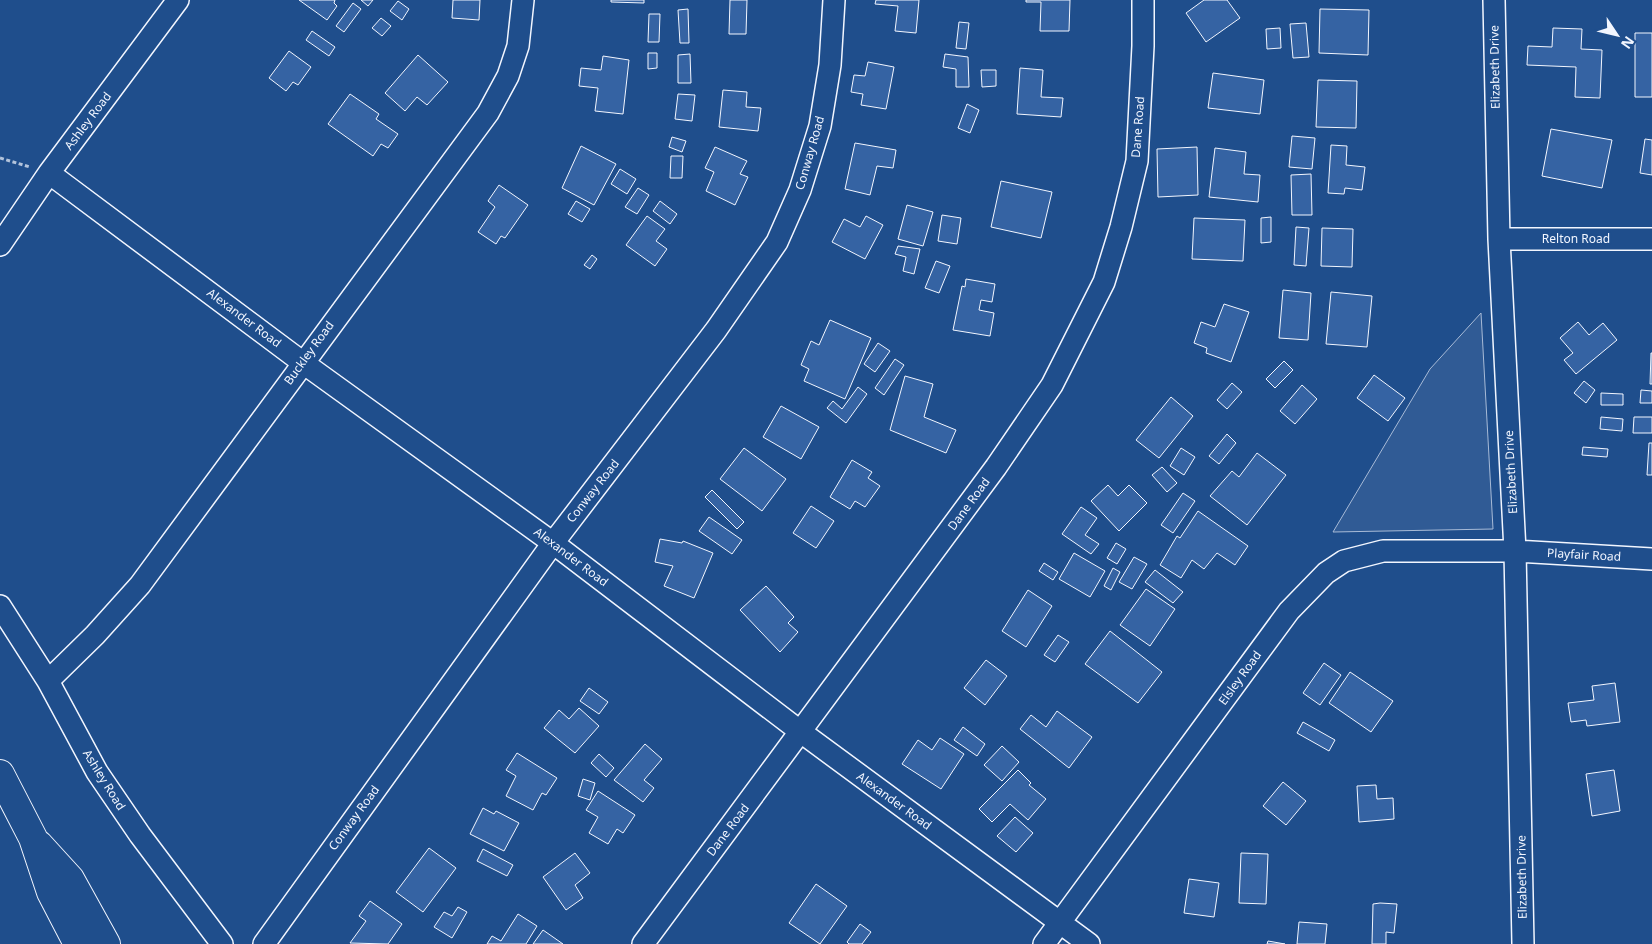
<svg xmlns="http://www.w3.org/2000/svg" width="1652" height="944" font-family="'Noto Sans',sans-serif">
<style>
.built{fill:#305b95;stroke:#a8bbd7}
.building{fill:#3563a3;stroke:#f2f6ff}
.lines{fill:none;stroke-linecap:round;stroke-linejoin:round}
.minor-casing{stroke:#f2f6ff;stroke-width:24}
.major-casing{stroke:#f2f6ff;stroke-width:30}
.path{stroke:#b3c4dc;stroke-width:3;stroke-dasharray:4 2.5;stroke-linecap:butt}
.minor{stroke:#1f4e8c;stroke-width:21}
.major{stroke:#1f4e8c;stroke-width:28}
.labels{text-anchor:middle;stroke-width:4;stroke-linejoin:round;paint-order:stroke}
.street-label{font-size:12px;fill:#f2f6ff;stroke:#1f4e8c}
</style>
<rect width="100%" height="100%" fill="#1f4e8c"/>
<path class="built" d="M1481,313l12,216 -160,3 97,-163z"/>
<path class="building" d="M299,0h36l-1,3 3,3 -10,14z
M361,0h12l-5,6z
M453,0h27l-1,20 -27,-2z
M611,0h33v3l-33,-1z
M730,0h17l-1,34h-17z
M876,0h43l-3,33 -21,-2 3,-25 -23,-2z
M1026,0h44l-1,31h-29l1,-29h-15z
M1204,0h23l13,18 -34,24 -20,-29z
M398,1l11,8 -7,11 -12,-9z
M353,3l8,6 -17,23 -8,-6z
M688,9l1,34h-9l-2,-33z
M1320,9l49,1 -1,45 -49,-2z
M649,14h11l-1,28h-11z
M381,18l10,8 -9,10 -10,-8z
M959,22l10,1 -3,26 -10,-1z
M1306,23l3,34 -16,1 -3,-34z
M1280,28l1,20 -14,1 -1,-20z
M1553,28l29,1 -1,20 21,1 -2,48 -25,-1 1,-30 -49,-2 1,-19 24,1z
M312,31l23,16 -6,9 -23,-16z
M1635,33h17v64h-17z
M289,51l22,16 -13,18 -5,-3 -7,9 -17,-13z
M648,53h9v15l-9,1z
M690,54l1,29h-13v-28z
M945,54l23,3 1,30h-13v-18l-13,-2z
M418,55l30,27 -21,23 -10,-8 -12,14 -20,-18z
M603,56l26,4 -6,54 -28,-3 3,-23 -19,-2 2,-18 20,2z
M868,62l26,5 -8,42 -25,-4 2,-11 -12,-2 3,-17 11,1z
M1020,68l23,2 -2,27 22,1 -2,19 -44,-3z
M981,70h15v16l-14,1z
M1213,73l51,7 -4,34 -52,-6z
M1318,80l39,1 -1,47 -40,-1z
M723,90l24,2 -1,15 15,1 -3,23 -39,-4z
M350,94l29,20 -3,5 22,15 -10,14 -7,-4 -8,12 -45,-32z
M678,94l17,1 -3,26 -17,-2z
M967,104l12,6 -9,23 -12,-5z
M1551,129l61,11 -10,48 -60,-12z
M1292,136l23,2 -3,31 -23,-2z
M672,137l14,4 -4,11 -13,-5z
M1645,139l7,1v35l-12,-2z
M855,143l41,7 -3,18 -16,-2 -7,29 -25,-6z
M1331,145l16,1 -1,19 19,2 -3,23 -17,-2 -1,6 -16,-1z
M581,146l35,18 -22,41 -32,-17z
M715,147l32,14 -7,13 8,3 -13,28 -29,-14 8,-19 -9,-4z
M1197,147l1,48 -40,2 -1,-48z
M1215,148l31,4 -2,22 16,1 -2,27 -49,-5z
M671,156h12l-1,22h-12z
M620,169l16,10 -9,15 -16,-10z
M1311,174l1,41h-20l-1,-40z
M1001,181l51,11 -11,46 -50,-11z
M499,185l29,20 -23,33 -4,-2 -5,8 -18,-12 17,-25 -7,-6z
M638,188l11,7 -12,19 -12,-7z
M576,201l14,8 -8,13 -14,-8z
M660,201l17,13 -7,10 -17,-13z
M907,205l26,7 -10,34 -25,-7z
M942,215l19,3 -4,26 -19,-3z
M647,216l18,13 -9,12 11,8 -12,17 -29,-21z
M866,216l17,9 -18,34 -33,-17 12,-23 16,8z
M1271,217v25l-10,1v-25z
M1194,218l51,2 -2,41 -51,-2z
M1296,227l13,1 -3,38 -12,-1z
M1322,228l31,1 -1,38 -31,-1z
M898,246l22,3 -6,25 -11,-3 3,-14 -11,-3z
M592,255l5,4 -7,10 -6,-4z
M936,261l14,5 -11,27 -14,-5z
M966,279l29,5 -3,18 -11,-2 -2,10 15,3 -4,23 -37,-6 9,-44 3,1z
M1283,290l28,3 -3,47 -29,-2z
M1331,292l41,4 -5,51 -41,-3z
M1224,304l25,8 -18,50 -25,-9 1,-5 -13,-5 7,-21 14,5z
M830,320l41,18 -26,61 -41,-18 5,-12 -8,-4 10,-24 8,4z
M1578,322l11,13 14,-12 14,17 -41,34 -12,-14 9,-7 -13,-15z
M878,343l12,8 -15,21 -11,-8z
M1651,353h1v31h-2z
M895,359l9,6 -20,30 -9,-7z
M1284,361l9,9 -18,18 -9,-9z
M1374,375l31,23 -17,23 -31,-23z
M905,376l28,8 -9,33 32,13 -10,23 -56,-23z
M1584,381l11,9 -9,13 -12,-10z
M1232,383l10,9 -15,17 -10,-9z
M1302,385l15,14 -22,25 -15,-13z
M858,387l9,7 -21,29 -19,-15 6,-7 9,8z
M1641,390l11,1v12h-12z
M1601,393l22,1v11h-22z
M1171,397l22,19 -34,42 -23,-18z
M781,406l38,21 -18,32 -38,-22z
M1601,417l22,2 -1,12 -22,-2z
M1634,417h18v16h-19z
M1227,434l9,9 -17,21 -10,-8z
M1649,443h3v32h-5z
M1583,447l25,2 -1,8 -25,-2z
M744,448l42,31 -24,32 -42,-32z
M1181,448l14,9 -11,18 -14,-9z
M1257,453l29,22 -39,50 -37,-29 22,-25 7,6z
M852,460l20,12 -4,6 12,8 -15,21 -10,-6 -5,8 -20,-12z
M1162,467l15,16 -10,9 -15,-17z
M1108,485l10,11 11,-11 18,18 -28,28 -28,-30z
M712,490l32,32 -7,7 -32,-32z
M1183,493l12,8 -22,32 -12,-8z
M811,506l23,15 -18,27 -23,-15z
M1081,507l16,11 -12,17 14,9 -8,10 -29,-20z
M1198,511l50,35 -13,19 -18,-12 -13,16 -12,-9 -11,18 -21,-13 17,-29 3,2z
M709,517l33,23 -10,14 -33,-23z
M660,539l22,4 1,-2 30,12 -19,45 -30,-12 9,-20 -18,-4z
M1116,543l10,6 -9,15 -10,-6z
M1074,553l31,18 -15,26 -31,-18z
M1134,557l13,7 -15,25 -13,-7z
M1044,563l14,9 -5,8 -14,-9z
M1113,568l7,4 -9,18 -7,-4z
M1155,570l28,22 -10,11 -28,-21z
M766,586l28,31 -6,6 10,9 -18,20 -40,-42z
M1146,589l29,20 -25,37 -30,-21z
M1028,590l24,16 -26,41 -24,-16z
M1110,631l52,41 -24,31 -53,-39z
M1058,635l11,7 -14,20 -11,-7z
M986,660l21,16 -22,29 -21,-17z
M1324,663l17,12 -21,30 -17,-12z
M1350,672l43,29 -22,31 -42,-29z
M1615,683l5,39 -33,4 -1,-6 -15,2 -3,-19 26,-3 -2,-14z
M589,688l19,14 -9,12 -19,-13z
M579,708l20,18 -24,27 -31,-25 15,-18 10,9z
M1057,711l35,26 -23,31 -49,-39 11,-14 15,12z
M1303,722l32,18 -6,11 -32,-18z
M963,727l22,17 -8,12 -23,-16z
M940,738l24,16 -23,35 -39,-25 16,-24 14,10z
M645,744l17,15 -18,21 10,8 -11,14 -29,-22z
M1002,746l17,16 -17,19 -18,-16z
M517,753l40,25 -11,17 -4,-2 -9,17 -27,-14 10,-20 -10,-6z
M599,754l15,14 -8,9 -15,-14z
M1018,770l13,13 -2,2 17,14 -18,21 -18,-16 -18,18 -13,-13z
M1614,770l6,41 -28,5 -6,-42z
M583,779l12,4 -5,17 -12,-4z
M1283,782l23,19 -20,24 -23,-19z
M1376,785l1,14 16,-1 1,21 -35,3 -2,-36z
M598,791l37,24 -12,18 -6,-4 -9,15 -19,-11 9,-16 -12,-7z
M483,808l11,6 2,-3 23,12 -15,28 -34,-17z
M1015,817l18,16 -17,19 -19,-16z
M429,848l27,20 -33,44 -27,-20z
M483,849l30,16 -6,11 -30,-15z
M575,853l15,20 -15,12 8,13 -17,12 -23,-33z
M1241,853l27,1 -2,50 -27,-1z
M1189,879l30,4 -5,34 -30,-4z
M816,884l31,22 -27,38 -31,-21z
M370,901l32,23 -14,20 -38,-1 16,-22 -7,-5z
M1380,903l17,1 -3,29 -8,-1v12h-14l1,-40z
M458,907l9,5 -15,26 -18,-11 10,-15 8,4z
M518,914l19,12 -11,18h-39l5,-8 9,5z
M1299,922l28,2 -2,20h-28z
M860,924l11,8 -9,12h-13l-2,-2z
M543,930l20,14h-30z
M1268,941l17,3h-18z"/>
<g class="lines">
<g class="minor-casing">
<path id="minor" d="M1494,0l5,239 16,312 8,393
M49,173l253,189 251,181 248,189 288,212
M1499,239h153
M0,245l49,-72 129,-173
M0,606l48,75 49,91 43,63 82,109
M48,681l47,-46 45,-50 348,-472 20,-37 10,-30 5,-46
M264,944l289,-401 163,-213 61,-88 23,-52 20,-64 10,-61 4,-65
M643,944l353,-477 56,-82 52,-103 17,-55 16,-66 6,-115v-46
M1044,944l245,-333 37,-38 18,-12 39,-10h132l137,8"/>
</g>
<g class="major-casing">
<path id="major" d="M0,774l33,64 18,54 27,52
M39,845l31,34 36,65"/>
</g>
<path class="path" d="M0,158l30,9"/>
<use href="#minor" class="minor"/>
<use href="#major" class="major"/>
</g>
<g class="labels">
<g class="street-label">
<text transform="translate(1495 67) rotate(-91)" y="4">Elizabeth Drive</text>
<text transform="translate(88 121) rotate(-53)" y="4">Ashley Road</text>
<text transform="translate(1138 127) rotate(-86)" y="4">Dane Road</text>
<text transform="translate(810 153) rotate(-74)" y="4">Conway Road</text>
<text x="1576" y="243">Relton Road</text>
<text transform="translate(244 318) rotate(37)" y="4">Alexander Road</text>
<text transform="translate(309 353) rotate(-54)" y="4">Buckley Road</text>
<text transform="translate(1511 472) rotate(-93)" y="4">Elizabeth Drive</text>
<text transform="translate(593 491) rotate(-52)" y="4">Conway Road</text>
<text transform="translate(969 504) rotate(-54)" y="4">Dane Road</text>
<text transform="translate(1584 555) rotate(3)" y="4">Playfair Road</text>
<text transform="translate(571 557) rotate(37)" y="4">Alexander Road</text>
<text transform="translate(1240 678) rotate(-54)" y="4">Elsley Road</text>
<text transform="translate(104 780) rotate(58)" y="4">Ashley Road</text>
<text transform="translate(894 801) rotate(36)" y="4">Alexander Road</text>
<text transform="translate(354 818) rotate(-54)" y="4">Conway Road</text>
<text transform="translate(728 830) rotate(-53)" y="4">Dane Road</text>
<text transform="translate(1522 877) rotate(-91)" y="4">Elizabeth Drive</text>
</g>
</g>
<g transform="translate(1617 35) rotate(125)" stroke="#1f4e8c" stroke-width="4" paint-order="stroke">
<path d="M0-4L9 19L0 12L-9 19Z" fill="#f2f6ff"/>
<text y="-8" font-size="14" font-weight="bold" text-anchor="middle" fill="#f2f6ff">N</text>
</g>
</svg>
